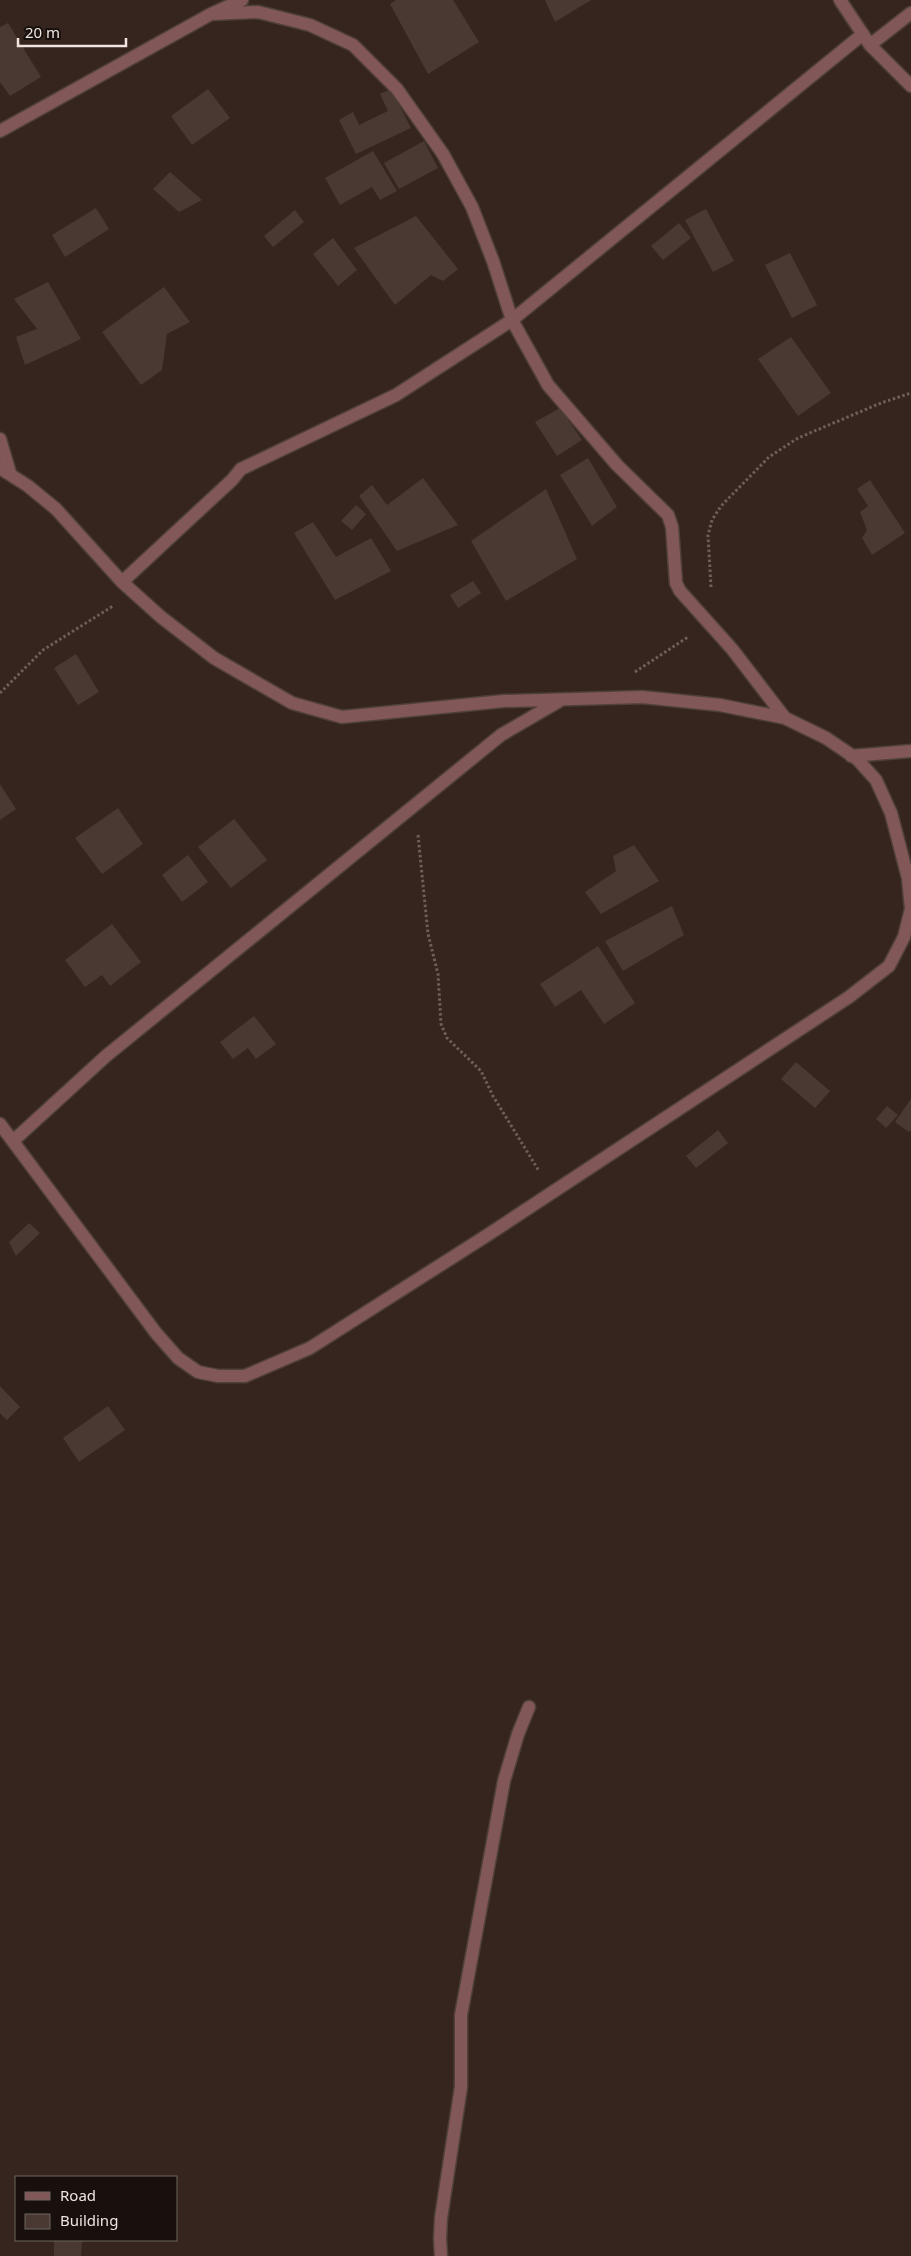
<svg xmlns="http://www.w3.org/2000/svg" width="911" height="2256" font-family="'Noto Sans',sans-serif">
<style>
.building{fill:#4a3932}
.lines{fill:none;stroke-linecap:round;stroke-linejoin:round}
.minor-casing{stroke:#50403a;stroke-width:15}
.path{stroke:#6e5f5a;stroke-width:3;stroke-dasharray:2.5 2.5;stroke-linecap:butt}
.minor{stroke:#815757;stroke-width:12}
</style>
<rect width="100%" height="100%" fill="#36251f"/>
<path class="building" d="M396,0h57l26,42 -51,32 -38,-70z
M545,0h46l-36,22z
M8,23l33,54 -31,19 -10,-14v-55z
M208,89l22,29 -38,27 -21,-29z
M391,89l20,39 -55,26 -17,-34 14,-8 6,13 29,-14 -8,-17z
M424,141l14,27 -39,21 -15,-26z
M373,151l24,40 -17,9 -8,-13 -32,18 -15,-27z
M170,172l32,28 -23,12 -26,-23z
M96,208l13,21 -44,28 -13,-22z
M706,209l28,52 -21,11 -28,-52z
M295,210l9,12 -31,25 -9,-11z
M416,216l42,53 -15,12 -12,-6 -36,30 -41,-57z
M679,223l12,15 -28,22 -12,-14z
M333,238l24,32 -19,16 -25,-32z
M790,253l27,52 -25,13 -27,-53z
M48,282l33,57 -56,26 -9,-28 21,-8 -23,-30z
M164,287l26,35 -23,12 -5,36 -21,15 -39,-53z
M791,337l40,56 -33,23 -40,-57z
M560,408l22,32 -25,16 -22,-34z
M588,458l29,49 -25,19 -32,-51z
M423,478l35,47 -61,26 -38,-55 13,-11 15,20z
M870,480l35,53 -33,22 -10,-17 5,-8 -7,-18 8,-6 -11,-17z
M546,489l31,70 -71,42 -35,-60z
M356,505l10,9 -14,16 -11,-9z
M313,522l23,35 35,-19 20,33 -56,29 -41,-67z
M473,581l8,12 -23,15 -8,-13z
M76,654l23,38 -21,13 -24,-37z
M0,784l16,25 -16,11z
M118,808l25,36 -41,30 -27,-36z
M234,819l33,41 -36,28 -33,-41z
M634,845l25,36 -58,33 -16,-22 31,-21 -3,-15z
M188,855l20,27 -26,20 -20,-27z
M672,906l12,29 -61,36 -18,-30z
M112,924l29,38 -31,24 -8,-11 -17,12 -20,-27z
M598,946l37,57 -31,21 -23,-34 -26,17 -15,-23z
M254,1016l22,28 -20,15 -8,-11 -15,11 -13,-17z
M796,1062l34,29 -15,17 -34,-29z
M911,1099v31l-2,2 -14,-10z
M887,1106l11,9 -12,13 -10,-9z
M718,1130l10,13 -32,25 -10,-12z
M29,1223l11,10 -24,23 -7,-14z
M0,1386l20,21 -13,13 -7,-7z
M108,1406l17,24 -46,32 -16,-24z
M54,2240h28l-1,16h-27z"/>
<g class="lines">
<g class="minor-casing">
<path id="minor" d="M840,0l30,45 41,41
M211,14l47,-2 52,13 43,20 44,44 46,65 29,53 21,54 19,59 36,65 69,80 51,50 4,12 4,56 4,8 52,58 53,69
M870,45l41,-32
M0,131l211,-117 31,-14
M0,439l10,34
M0,468l28,18 28,23 66,73 39,35 53,41 78,45 50,14 162,-16 138,-4 78,8 65,13 41,20 31,21 19,21 15,33 17,65 3,31 -7,28 -15,29 -40,31 -363,239 -176,112 -65,28h-27l-20,-4 -20,-14 -22,-25 -156,-209
M122,582l110,-102 9,-11 155,-74 116,-75 351,-286
M851,756l60,-5
M13,1141l93,-85 395,-321 60,-35
M441,2256l-1,-17 1,-21 20,-131v-72l43,-234 14,-47 11,-27"/>
</g>
<path class="path" d="M711,587l-3,-52 4,-15 9,-14 48,-49 29,-19 83,-35 30,-10
M635,672l53,-35
M0,693l43,-43 70,-44
M418,835l10,99 10,40 3,50 6,14 34,33 12,25 46,75"/>
<use href="#minor" class="minor"/>
</g>
<rect x="15" y="2176" width="162" height="65" fill="#18100d" stroke="#6e6561"/>
<rect x="25" y="2192" width="25" height="8" fill="#815757" stroke="#6e6561"/>
<text x="60" y="2201" font-size="15" fill="#efe4df">Road</text>
<rect x="25" y="2214" width="25" height="15" fill="#4a3932" stroke="#6e6561"/>
<text x="60" y="2226" font-size="15" fill="#efe4df">Building</text>
<path d="M18 38v8h108v-8" fill="none" stroke="#efe4df" stroke-width="2.5"/>
<text x="25" y="38" font-size="15" fill="#efe4df" stroke="#18100d" stroke-width="4" paint-order="stroke">20 m</text>
</svg>
